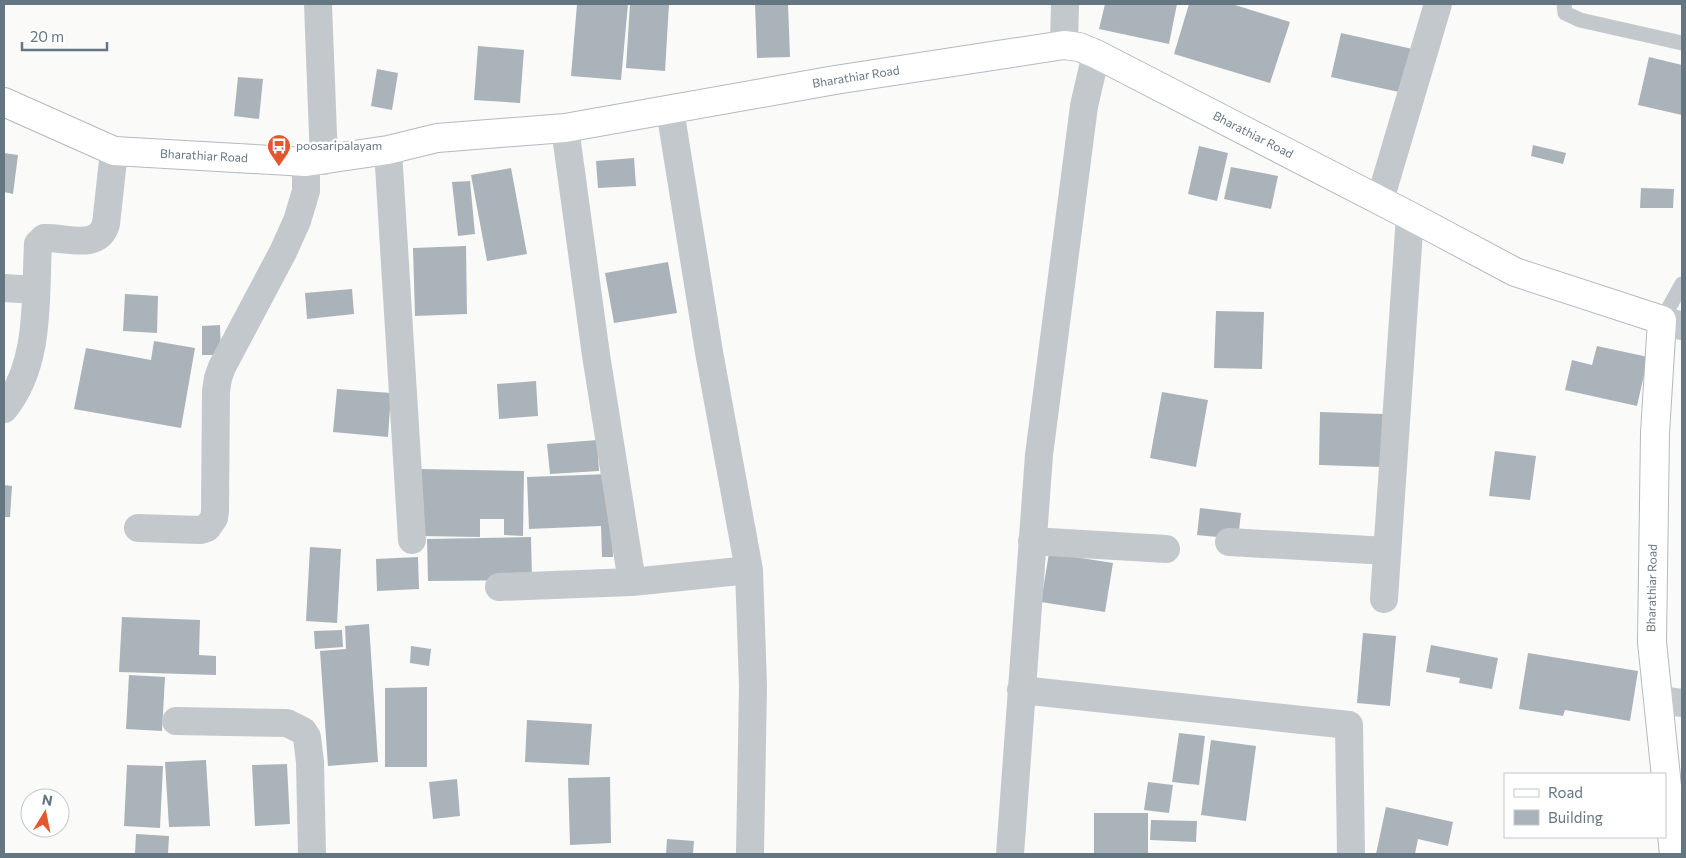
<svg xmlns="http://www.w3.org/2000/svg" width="1686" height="858" font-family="Commissioner,sans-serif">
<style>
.building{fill:#aab3b9}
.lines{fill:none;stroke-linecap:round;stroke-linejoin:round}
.secondary-casing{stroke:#b3babf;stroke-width:30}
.service{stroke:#c3c8cc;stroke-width:15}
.minor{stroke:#c3c8cc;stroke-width:28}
.tertiary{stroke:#c3c8cc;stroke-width:28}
.secondary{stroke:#fff;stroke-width:28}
.labels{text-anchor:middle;stroke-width:5;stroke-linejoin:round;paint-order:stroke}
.street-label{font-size:12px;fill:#657683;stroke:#fff}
.poi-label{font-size:12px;fill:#657683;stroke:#fff;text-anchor:start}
</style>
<rect width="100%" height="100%" fill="#fafaf8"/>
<path class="building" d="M577,4h51l-7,76 -50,-4z
M630,4h39l-4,67 -39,-3z
M755,4h33l2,53 -33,1z
M1105,4h72l-8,40 -70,-15z
M1189,4h43l58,18 -20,61 -96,-29z
M1341,33l76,17 -9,44 -77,-17z
M478,46l46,4 -4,53 -46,-3z
M1649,57l33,8v50l-44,-10z
M377,69l21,4 -6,37 -21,-4z
M238,77l25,2 -4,40 -25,-3z
M1533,145l33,8 -3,11 -32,-8z
M1199,146l29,7 -11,48 -29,-7z
M4,153l14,2 -5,39 -9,-2z
M634,158l2,28 -38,2 -2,-27z
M1231,167l47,9 -7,33 -47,-10z
M511,168l16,86 -40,7 -16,-86z
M470,181l5,53 -17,2 -6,-54z
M1641,188l33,1 -1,19h-33z
M466,246l1,68 -52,2 -2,-68z
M668,262l9,51 -63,10 -9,-50z
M352,289l2,25 -47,5 -2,-26z
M125,294l33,2 -1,37 -34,-2z
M1216,311l48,1 -2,57 -48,-1z
M220,325l1,30h-19v-29z
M154,341l41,7 -14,80 -107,-19 12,-61 65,12z
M1597,346l51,11 -11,49 -72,-16 7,-30 20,5z
M536,381l2,35 -39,3 -2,-35z
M337,389l54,4 -3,44 -55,-5z
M1162,392l46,8 -12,67 -46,-9z
M1320,412l63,2 -2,53 -62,-2z
M597,440l2,31 -49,3 -3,-30z
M1495,451l41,5 -6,44 -41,-4z
M420,469l104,2 -1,65 -19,-1v-16h-24v18l-61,-1z
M610,474l3,83h-11l-1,-31 -72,3 -2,-52z
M4,485l8,1 -2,31h-6z
M1200,508l41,5 -3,26 -41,-4z
M531,537l1,43 -104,1 -1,-42z
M310,547l31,2 -4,74 -31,-2z
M1049,553l64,10 -8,49 -64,-10z
M418,557l1,32 -42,2 -1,-32z
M122,617l78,3 -1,35 17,1v19l-97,-3z
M369,624l9,138 -50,4 -8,-115 26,-2 -1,-23z
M342,630l1,17 -28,2 -1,-18z
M1363,633l33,3 -6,70 -33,-3z
M1431,645l67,13 -6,31 -33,-6 1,-5 -34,-6z
M411,646l20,3 -2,17 -19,-3z
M1528,653l110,18 -8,50 -65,-11 -2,6 -44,-7z
M129,675l36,2 -3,54 -36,-2z
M427,687v80h-42v-79z
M527,720l65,4 -3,41 -64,-3z
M1179,733l26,3 -6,49 -27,-3z
M1211,740l45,6 -10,75 -45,-6z
M206,760l4,66 -41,1 -4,-65z
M287,764l3,60 -35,2 -3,-61z
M127,765l36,1 -3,62 -36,-2z
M610,777l1,66 -41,2 -2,-67z
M457,779l3,37 -27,3 -4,-37z
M1148,782l25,3 -4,28 -25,-3z
M1386,807l67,15 -5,24 -30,-7 -3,15h-39z
M1094,813h54v41h-54z
M1151,820l46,1 -1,21 -46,-2z
M136,834l33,2 -1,18h-33z
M667,839l27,2 -1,13h-27z"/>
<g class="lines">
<g class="secondary-casing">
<path id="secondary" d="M4,102l110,49 192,11 82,-12 49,-12 128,-10 270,-48 229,-35 15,2 17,7 314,162 105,56 147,48 -7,113 -3,209 22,212"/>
</g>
<path class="service" d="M1564,4l1,9 15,7 102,23
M1662,320l20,-36"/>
<path class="minor" d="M318,4l6,157
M1064,45l1,-41
M670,110l39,242 40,218 4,115 -3,169
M565,128l31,227 36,227
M388,150l24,390
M1380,200l58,-196
M4,288l31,2
M4,409c37,-45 31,-110 34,-165l6,-6c22,-1 54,13 62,-14l8,-73
M138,528l63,2 6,-2 7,-10 1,-7 1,-120 2,-13 4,-11 61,-115 14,-31 9,-30v-29
M1032,541l134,8
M1229,542l158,9
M499,587l133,-5 117,-12
M1384,599l26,-383
M1021,690l328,35 2,129
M1658,700l24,3
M176,721l111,2 16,8 4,6 3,25 2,92
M1010,854l29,-399 45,-349 12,-52"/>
<path class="tertiary" d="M1662,320l20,6"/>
<use href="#secondary" class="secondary"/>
</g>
<defs>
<g id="bus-pin" transform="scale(1.25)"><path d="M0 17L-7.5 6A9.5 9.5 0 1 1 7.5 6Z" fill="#e4572e" stroke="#fff"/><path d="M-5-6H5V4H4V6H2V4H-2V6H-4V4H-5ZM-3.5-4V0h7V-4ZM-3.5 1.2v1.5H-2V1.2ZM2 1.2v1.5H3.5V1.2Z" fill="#fff"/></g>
</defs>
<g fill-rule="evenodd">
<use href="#bus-pin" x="279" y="146"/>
</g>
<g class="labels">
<g class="street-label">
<text transform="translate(856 77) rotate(-9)" y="4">Bharathiar Road</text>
<text transform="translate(1253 135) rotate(27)" y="4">Bharathiar Road</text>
<text transform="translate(204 156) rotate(3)" y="4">Bharathiar Road</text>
<text transform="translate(1652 588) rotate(-89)" y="4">Bharathiar Road</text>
</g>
<g class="poi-label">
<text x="296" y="150">poosaripalayam</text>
</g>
</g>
<rect width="1686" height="858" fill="none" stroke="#657683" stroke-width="10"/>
<rect x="1504" y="773" width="162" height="65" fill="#ffffff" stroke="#c1c8cd"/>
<rect x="1514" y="789" width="25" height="8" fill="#ffffff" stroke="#c1c8cd"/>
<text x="1548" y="798" font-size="15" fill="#657683">Road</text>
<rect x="1514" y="810" width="25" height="15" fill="#aab3b9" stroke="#c1c8cd"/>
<text x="1548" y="823" font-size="15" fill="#657683">Building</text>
<g transform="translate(45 813) rotate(10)"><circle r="24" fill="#ffffff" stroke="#c1c8cd"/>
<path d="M0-4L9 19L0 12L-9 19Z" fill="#e4572e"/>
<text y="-8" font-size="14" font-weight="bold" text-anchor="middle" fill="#657683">N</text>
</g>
<path d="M22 42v8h85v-8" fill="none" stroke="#657683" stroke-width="2.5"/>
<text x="30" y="42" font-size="15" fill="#657683" stroke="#ffffff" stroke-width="4" paint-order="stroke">20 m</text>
</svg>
